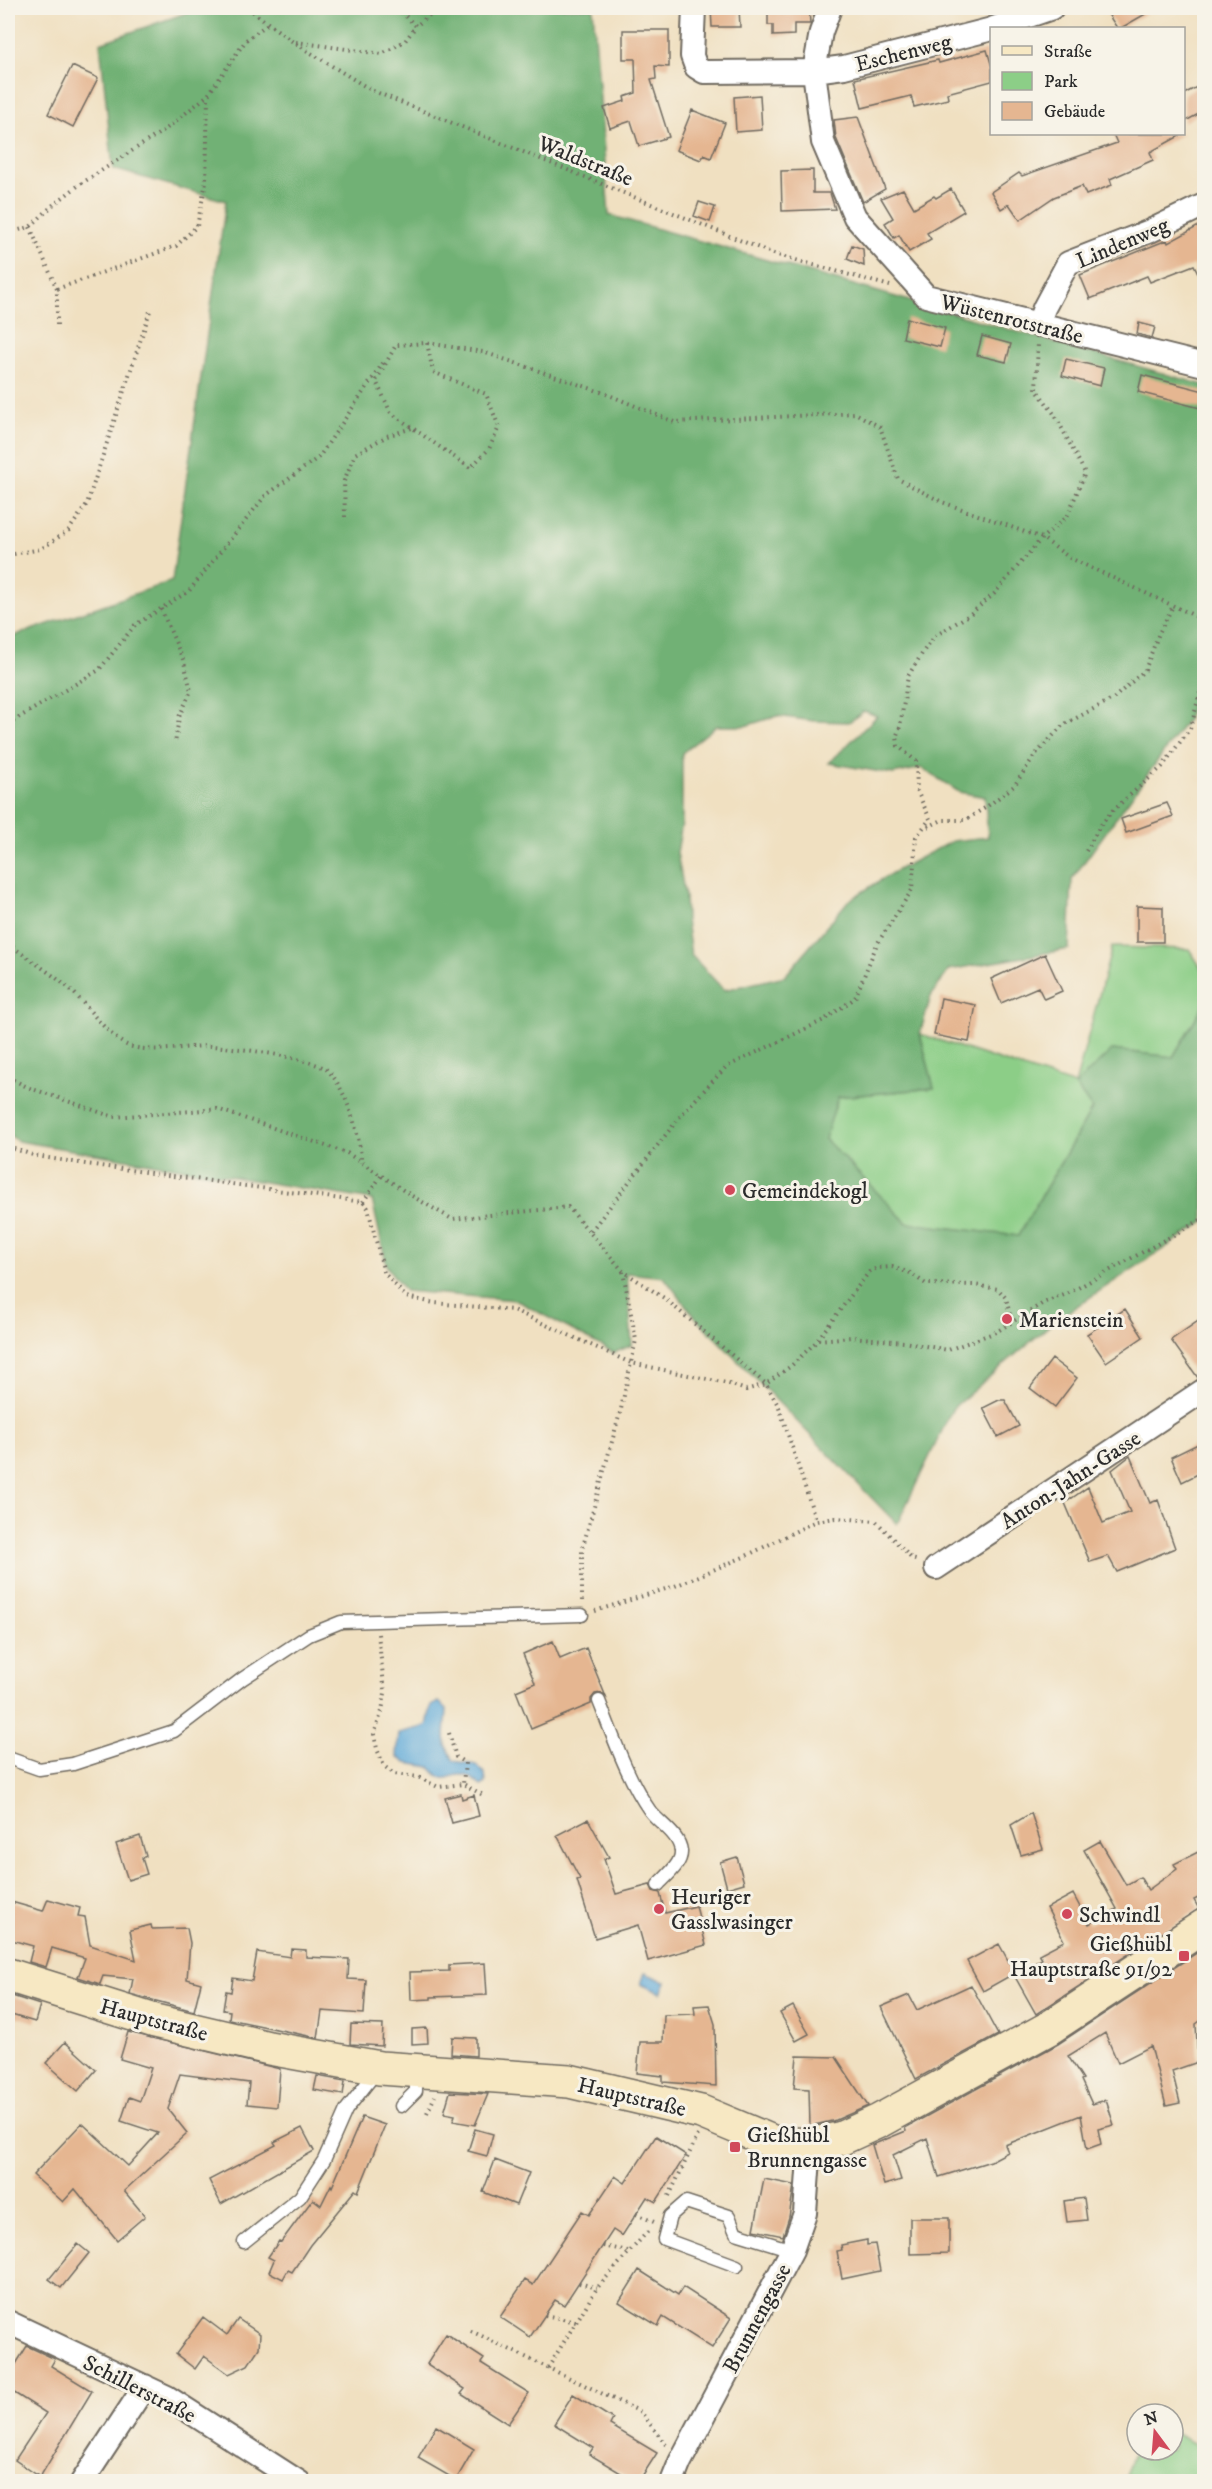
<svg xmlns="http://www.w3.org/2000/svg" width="1212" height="2489" font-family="'IM FELL DW Pica',serif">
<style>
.green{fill:#8cce87;stroke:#5c7c59;stroke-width:1.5}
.forest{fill:#71b174;stroke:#4e6e50;stroke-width:1.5;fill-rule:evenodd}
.water{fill:#62abd9;stroke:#466b82;stroke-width:1.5}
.building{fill:#e5b691}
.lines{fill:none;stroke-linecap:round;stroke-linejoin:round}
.lane-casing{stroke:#706a60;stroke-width:15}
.street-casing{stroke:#706a60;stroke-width:26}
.secondary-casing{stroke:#706a60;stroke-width:36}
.path{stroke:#706a60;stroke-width:4;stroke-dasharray:1.5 4.5;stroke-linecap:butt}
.lane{stroke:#fff;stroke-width:12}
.street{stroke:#fff;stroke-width:22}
.secondary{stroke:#f7e8c3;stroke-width:33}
.poi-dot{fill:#d1495b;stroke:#f7f3e8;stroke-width:2}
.labels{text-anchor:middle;stroke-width:6;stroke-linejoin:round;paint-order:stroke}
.street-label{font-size:22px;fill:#2b2b2b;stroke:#f7f3e8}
.poi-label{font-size:22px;fill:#2b2b2b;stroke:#f7f3e8;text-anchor:start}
</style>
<rect width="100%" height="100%" fill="#f7f3e8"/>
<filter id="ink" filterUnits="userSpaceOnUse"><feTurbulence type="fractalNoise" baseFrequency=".0167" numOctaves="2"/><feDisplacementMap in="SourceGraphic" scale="12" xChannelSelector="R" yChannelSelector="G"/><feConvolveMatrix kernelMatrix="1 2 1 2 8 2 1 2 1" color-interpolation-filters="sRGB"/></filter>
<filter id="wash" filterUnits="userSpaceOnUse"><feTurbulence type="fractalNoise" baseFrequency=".008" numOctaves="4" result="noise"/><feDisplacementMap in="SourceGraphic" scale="24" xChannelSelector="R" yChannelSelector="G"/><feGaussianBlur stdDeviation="1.35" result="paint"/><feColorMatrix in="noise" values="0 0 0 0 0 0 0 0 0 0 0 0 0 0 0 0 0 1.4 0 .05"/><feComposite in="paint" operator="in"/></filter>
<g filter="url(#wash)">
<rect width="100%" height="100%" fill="#f0e0c1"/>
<path class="green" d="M1112,947l77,2 15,23v32l-31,53 -61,-7 -20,59 -74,127 -111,-13 -83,-84 14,-42 96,-9 -14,-54 155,51z
M1173,2432l31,17v32h-80l13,-36v5h36z"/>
<path class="forest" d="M200,8h393l16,207 595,170v280l-17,55 -115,159 -3,70 -120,21 -18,26 -11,38 14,54 -96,9 -13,42 82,84 111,13 74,-127 -17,-24 37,-35 61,7 31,-53v218l-147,97 -104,89 -56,116 -203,-208 -30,-39 -37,-4 5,72 -18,8 -98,-53 -111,-9 -18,-24 -15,-67 -354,-59 -10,-7v-496l164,-57 54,-380 -113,-32 -13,-126zM864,711l13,5 -48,47 64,11 29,-6 37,24 26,5 3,40 -36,4 -60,32 -44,28 -63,75 -61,14 -33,-35 -5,-35 -1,-24 -8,-43 5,-30v-70l34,-27h29l32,-10 37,5 35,1z"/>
<path class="water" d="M439,1702l8,7 -2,27 1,9 8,16 22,4 9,9 1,9 -5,3c-6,-4 -9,-10 -17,-11 -18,-2 -17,13 -34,-8l-24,-4 -9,-7 2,-23 28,-7 4,-20z
M645,1973l21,9 -5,11 -20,-9z"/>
<g id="blocks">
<path class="building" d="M711,8h28l1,19h-28z
M768,8h41l1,16h-16v11l-21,1v-11h-5z
M1104,8h52l-35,20h-4z
M623,30h46v37l-14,-1 1,13 -5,1 18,57 -30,9 -8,-25 -21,7 -6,-20 21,-7 -1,-4 12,-4 -1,-34h-12z
M987,50l5,17v14l-45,12 1,6 -34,8 -3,-11 -49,12 -7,-29 83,-19 1,3z
M72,66l26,12 -25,49 -25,-13z
M1204,83v28l-20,11v-28z
M760,95l2,35 -26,2 -2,-35z
M692,110l33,13 -14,35 -7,-3 -3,5 -25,-10z
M858,117l27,72 -22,13 -27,-64 -2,-18z
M1113,134h70l-33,18 3,8 -43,19 2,6 -26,10 -4,-9 -28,11 -34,23 -11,-16 -8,5 -10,-17 28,-19 3,3 95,-33z
M813,170v23h17l5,16 -53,2 -1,-40z
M903,189l11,19 20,-12 2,2 15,-9 13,22 -37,22 4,6 -22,13 -10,-17 -5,3 -9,-15 8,-5 -12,-20z
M699,202l16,5 -5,15 -16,-6z
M1204,223v62l-10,-20 -44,17 -3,-6 -57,23 -10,-24 87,-35 1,3z
M852,245l11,4 1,17 -17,-7z
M907,318l38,10 -5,19 -37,-9z
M1139,323l16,4 -3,11 -15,-4z
M982,336l29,8 -5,18 -29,-7z
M1066,359l38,9 -4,18 -38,-10z
M1142,375l62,16v18l-66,-17z
M1167,803l6,13 -47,17 -5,-14z
M1137,906l26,1v35h-26z
M1045,954l17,37 -18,8 -6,-12 -37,16 -10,-24z
M941,998l35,7 -7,37 -35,-7z
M1125,1309l18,28 -37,25 -19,-28z
M1204,1317v60l-6,1 -27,-38z
M1052,1359l25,19 -22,29 -25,-19z
M999,1400h6l14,26 -21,11 -15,-29z
M1204,1441v30l-22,11 -11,-25z
M1130,1456l20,47 8,-3 17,48 -58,24 -9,-16 -18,6 -25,-59 23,-16 15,36 27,-11 -18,-42z
M553,1641l7,18 26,-11 20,49 -5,-4 -6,1 -4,5v5l-60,25 -15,-38 19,-8 -12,-29z
M461,1794l1,5 12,-4 5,21 -27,7 -7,-25z
M1031,1813l12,36 -22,6 -10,-30z
M588,1819l21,38 -5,2 12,35 34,-9 3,6 7,2 5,20 31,-7 10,39 -58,16 -10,-36 -43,13 -18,-58 3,-1 -23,-44z
M140,1836l6,20 -4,2 5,16 -19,6 -12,-36z
M1100,1841l26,44 14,-8 8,13 29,-21 -3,-5 30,-15v46l-10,5 5,9 -163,105 -22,-39 28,-16 -3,-5 25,-13 -17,-33 26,-14 16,30 28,-15 -33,-59z
M737,1857l7,26 -17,5 -7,-26z
M48,1899l32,9 -2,8 7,1 5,28 46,15 -6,-30 21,-5 1,4 35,-1 3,15 -3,36 14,4 -7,28 -64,-17 3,-15 -30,-3 -3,8 -22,-7 7,-19 -33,-10 -6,19 -17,-5 4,-16 -25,-7v-38l35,10z
M999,1944l16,29 -32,18 -16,-30z
M1204,1948v70l-8,6 2,38 -26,9 8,32 -14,3 -15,-60 -33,17 -13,-30 -37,23 15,23 -2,1 11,24 14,-4 8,25 -16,4 3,15 -14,5 -6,-34 -76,30 3,7 -17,9 -52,16 -12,-39 -34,17 8,25 -17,5 -12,-40 34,-14 -1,-3 153,-84z
M291,1949l15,1v7l43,2 -1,20 18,1 -2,34 -42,-3 -4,27 -89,-19 1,-8 -7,-1 3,-19 5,1 2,-14 19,3 5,-29 33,5z
M485,1963l2,32 -56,2v2l-20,1 -1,-28 39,-1v-6z
M971,1985l27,50 -82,44 -35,-72 28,-12 8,15z
M9,1995l31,10 -5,17 -27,-8z
M709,2005l6,19 1,62 -53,-4v-6l-26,-3 3,-31h23l1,-27 31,-1 -1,-8z
M793,2006l16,28 -13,7 -16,-28z
M351,2024l32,1 -1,21 -32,-2z
M427,2028l1,15 -16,1v-15z
M128,2032l152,37 -3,38 -30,-3 2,-21 -69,-9 -12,35 19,24 -63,58 21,25 -28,24 -42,-51 -12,13 -30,-27 49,-52 46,43 30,-33 -37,-12 8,-24 11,4 11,-33 -31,-9z
M452,2037l24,1v18l-25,-2z
M65,2042l31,28 -18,21 -32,-28z
M797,2056l39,1 32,49 -32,14 -26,6 -1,-37 -15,-1z
M317,2076l28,5 -2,14 -29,-5z
M450,2092l38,2 -13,31 -22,-4 2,-6 -11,-2z
M362,2117l23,8 -27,67 -3,-2 -45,55 -18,27 -4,-2 -5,9 -14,-7 5,-12 -6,-3 11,-16 2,1 32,-43 8,6 10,-20 1,2z
M302,2128l12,23 -93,53 -12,-24 67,-35 -2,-3z
M475,2129l18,5 -6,22 -19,-5z
M656,2136l30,19 -30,47 -9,-5 -25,39 -9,-6 -49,75 -9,-5 -25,37 -30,-20 25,-37 8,5 49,-74 7,4 26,-39 10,7z
M495,2160l34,13 -13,32 -33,-13z
M764,2179l30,6 -5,32 -6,19 -29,-6z
M1084,2198l3,22 -20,2 -3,-21z
M910,2218h39v35l-39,1z
M867,2240v5l8,-1 5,27 -38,8 -5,-28 5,-1 -1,-5z
M78,2244l11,9 -28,35 -12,-9z
M639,2270l39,25 5,-8 48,31 -19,30 -49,-31 -5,9 -39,-24z
M203,2317l24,18 11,-16 22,15 -1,14 -11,17 -19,9 -25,-18 -9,13 -19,-15z
M446,2334l38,25 -3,4 48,30 -21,31 -47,-30 4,-5 -38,-25z
M27,2346l28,13 -4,7 41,25 -52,86 -25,-17 31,-47 -38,-24v-12z
M573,2394l40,25 -3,6 47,28 -18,28h-5l-45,-27 4,-6 -39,-24z
M436,2426l38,23 -18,31 -38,-22z"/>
</g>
</g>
<g filter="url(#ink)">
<use href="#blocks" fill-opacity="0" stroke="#706a60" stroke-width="1.5"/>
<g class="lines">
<g class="lane-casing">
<path id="lane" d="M599,1701c14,35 29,79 51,110 10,13 29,23 31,40 1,13 -15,25 -23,34
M8,1758l31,11 34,-5 101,-33 68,-52 67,-44 32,-13 241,-7
M401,2106l15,-15v-20
M244,2242l56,-45 24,-37 22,-50 31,-39
M737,2266l-73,-27 6,-23 16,-14 43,14 7,17 56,17"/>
</g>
<g class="street-casing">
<path id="street" d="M694,8l-2,48 4,11 8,5 110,-1 30,-4 148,-38
M830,8l-9,24 -7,39 9,71 32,75 71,79 278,69
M994,28l58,-20
M1038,325l6,-17 24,-45 82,-32 54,-26
M936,1568l268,-178
M8,2322l159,75 132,85
M82,2482l63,-96
M672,2482l8,-20 112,-212 13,-37 5,-68"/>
</g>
<g class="secondary-casing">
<path id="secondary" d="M8,1975l147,46 114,27 111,20 189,13 132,31 74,31 35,2 32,-7 37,-17 170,-93 155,-102"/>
</g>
<path class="path" d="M248,8l45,34 78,48 403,164 116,32
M397,8l19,18 22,-18
M296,42l86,12 23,-13 11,-15
M30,227l27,62v40
M8,233l22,-6 23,-22 26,-20 87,-56 42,-34 38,-55 23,-17
M57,289l119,-43 21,-20 9,-44 2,-86
M427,343l6,29 53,22 13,33 -10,22 -19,19 -79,-55 -15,-32 20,-36 31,-2 56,9 121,41 70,29 181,-9 25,14 18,52 44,23 100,36 28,20 134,62
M345,517l-1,-36 11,-27 32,-18 25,-8
M8,555l33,-6 28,-19 18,-26 63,-193
M161,609l23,53 7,29 -12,26 -4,27
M8,724l91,-54 36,-45 54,-34 76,-95 54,-39 64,-94
M928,827l14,-7h23l20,-12 29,-22 21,-31 28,-30 51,-27 31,-28 14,-37 14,-27
M1086,851l14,-25 13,-16 49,-43 29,-40 13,-50
M8,943c20,16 42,29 62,46 15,14 41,51 59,57 27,8 55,0 82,0 21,1 102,12 116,24 18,15 35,70 34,93
M8,1077l19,10 87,30 103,-8 130,44 65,43 40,23 116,-12 55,64 41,27 102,86 13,23 37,114
M8,1147l28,9 50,8 277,38 5,6 16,65 22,24 28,6 79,7 118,53 95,20 20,7 20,-6 25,-18 27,-26 34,-3 52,5 44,8 48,-18 49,-30 22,-8 137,-76
M363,1202l18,-26
M591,1231l91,-117 44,-47 98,-47 31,-22 22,-54 35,-54 4,-53 14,-18 -13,-28 -1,-30 -18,-15 -1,-11 3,-8 8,-51 17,-27 10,-13 34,-21 25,-21 48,-56 25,-21 18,-44 -30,-58 -19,-26 2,-46
M818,1339l51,-67 8,-4 15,-1 18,6 16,11 48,1 24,4 8,9 6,26
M582,1601v-51l39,-141 15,-69 -13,-68
M595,1611l80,-25 71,-30 70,-35 20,-3 40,3 36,38 7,2
M378,1634l7,59 -3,18 -8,23 3,15 7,17 10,8 24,3 20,10 25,-3 20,11
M449,1733l7,24 9,6 -2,21
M427,2113l8,-17
M669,2196l29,-61
M636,2214l18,8
M603,2246l25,5
M579,2283l18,5
M545,2315l31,7
M471,2331l170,81 25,33
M548,2368l49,-80 53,-59"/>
<use href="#lane" class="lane"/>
<use href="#street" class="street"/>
<use href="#secondary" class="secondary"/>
</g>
</g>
<g class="poi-dot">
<circle cx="730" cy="1190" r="6"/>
<circle cx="1007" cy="1319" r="6"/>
<circle cx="659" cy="1909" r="6"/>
<circle cx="1067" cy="1914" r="6"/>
<rect x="1178" y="1950" width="12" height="12" rx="3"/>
<rect x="729" y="2141" width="12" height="12" rx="3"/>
</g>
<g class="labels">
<g class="street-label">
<text transform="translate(903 52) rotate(-14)" y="8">Eschenweg</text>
<text transform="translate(586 160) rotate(22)" y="8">Waldstraße</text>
<text transform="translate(1122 242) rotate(-23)" y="8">Lindenweg</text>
<text transform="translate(1012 318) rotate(14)" y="8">Wüstenrotstraße</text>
<text transform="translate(1070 1479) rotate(-33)" y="8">Anton-Jahn-Gasse</text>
<text transform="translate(154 2019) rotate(15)" y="8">Hauptstraße</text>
<text transform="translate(632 2096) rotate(13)" y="8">Hauptstraße</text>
<text transform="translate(756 2318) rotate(-62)" y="8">Brunnengasse</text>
<text transform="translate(140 2388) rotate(27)" y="8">Schillerstraße</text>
</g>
<g class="poi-label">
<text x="742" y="1198">Gemeindekogl</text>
<text x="1019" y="1327">Marienstein</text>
<text x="671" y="1904">Heuriger<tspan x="671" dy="25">Gasslwasinger</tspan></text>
<text x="1079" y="1922">Schwindl</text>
<text x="1172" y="1951" text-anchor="end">Gießhübl<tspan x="1172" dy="25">Hauptstraße 91/92</tspan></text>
<text x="747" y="2142">Gießhübl<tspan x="747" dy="25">Brunnengasse</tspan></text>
</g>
</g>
<rect width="1212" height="2489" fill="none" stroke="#f7f3e8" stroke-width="30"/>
<rect x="990" y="27" width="195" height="108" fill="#f7f3e8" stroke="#a5a39c" stroke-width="1.5"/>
<rect x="1002" y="46" width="30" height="9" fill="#f7e8c3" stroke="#a5a39c" stroke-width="1.5"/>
<text x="1044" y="57" font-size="18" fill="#2b2b2b">Straße</text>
<rect x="1002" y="72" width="30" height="18" fill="#8cce87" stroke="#a5a39c" stroke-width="1.5"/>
<text x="1044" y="87" font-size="18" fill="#2b2b2b">Park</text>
<rect x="1002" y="102" width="30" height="18" fill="#e5b691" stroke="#a5a39c" stroke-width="1.5"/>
<text x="1044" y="117" font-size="18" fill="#2b2b2b">Gebäude</text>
<g transform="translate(1155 2432) rotate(344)"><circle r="28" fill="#f7f3e8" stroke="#a5a39c" stroke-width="1.5"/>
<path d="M0-4.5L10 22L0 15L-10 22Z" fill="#d1495b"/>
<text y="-9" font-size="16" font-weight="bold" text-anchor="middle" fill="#2b2b2b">N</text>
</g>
</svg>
